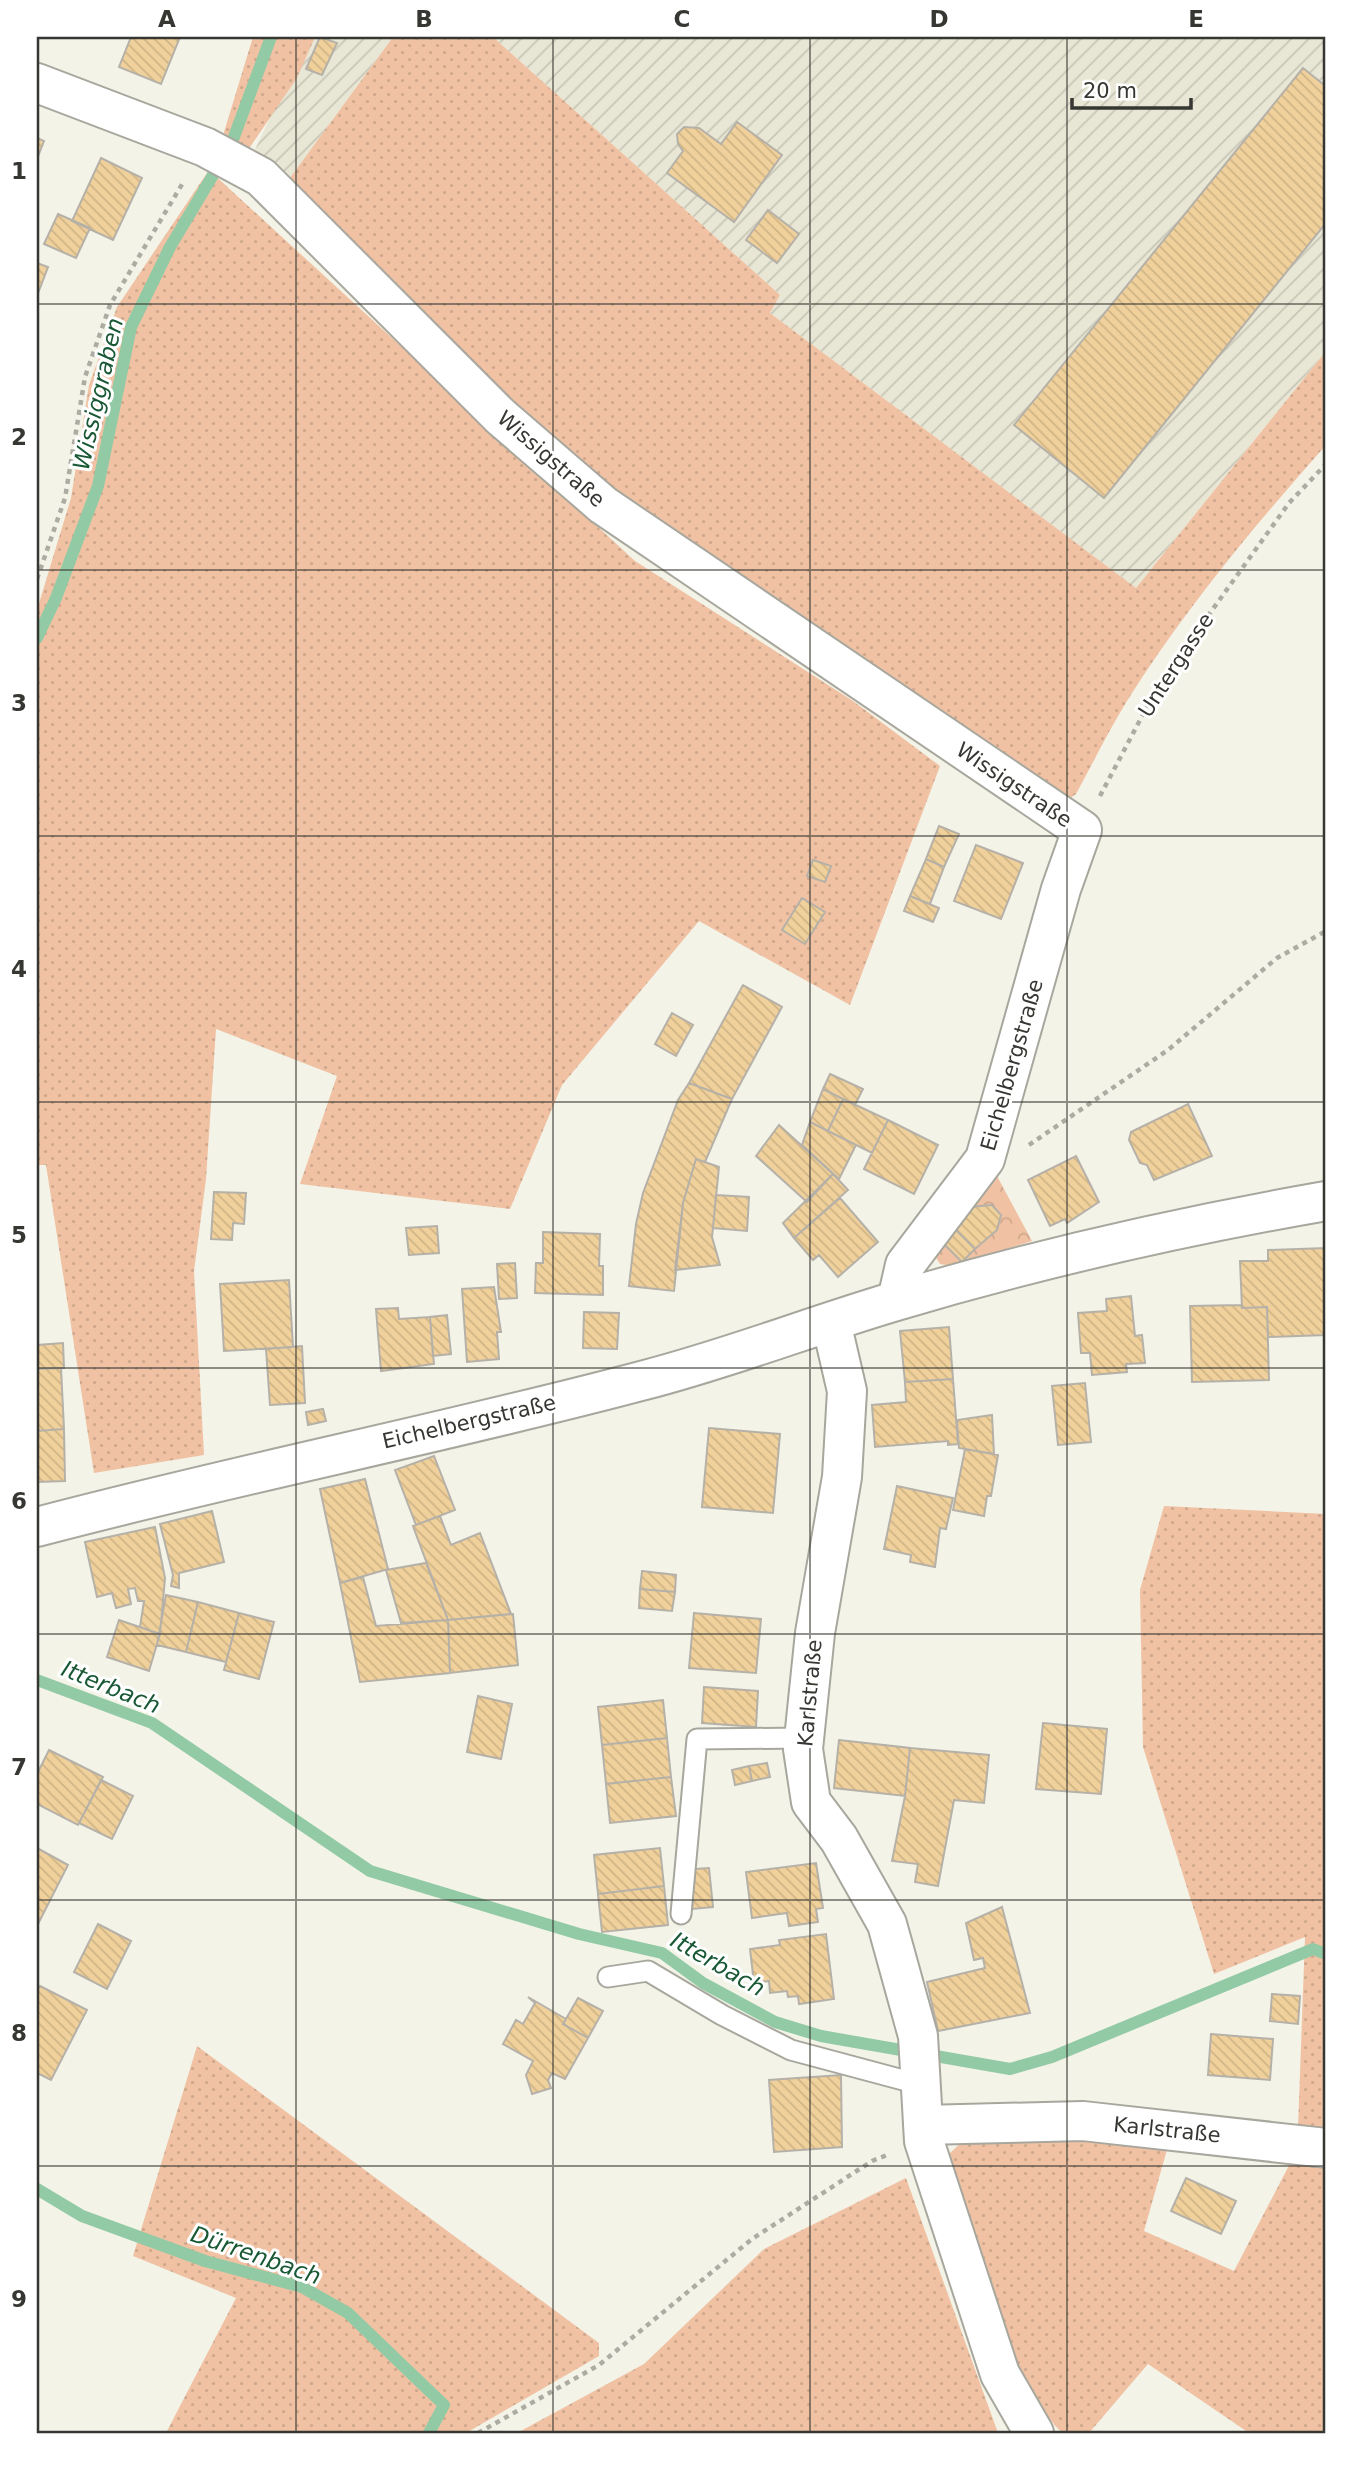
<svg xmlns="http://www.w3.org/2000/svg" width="1363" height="2470" font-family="'DejaVu Sans',sans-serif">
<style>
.industrial{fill:url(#industrial-furrows)}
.grass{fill:url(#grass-dots)}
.park{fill:url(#park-crowns)}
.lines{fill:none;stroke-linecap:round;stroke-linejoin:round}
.stream{stroke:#92caa5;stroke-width:12}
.building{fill:url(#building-back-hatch);stroke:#b6b1a8;stroke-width:2}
.service-casing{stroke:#a8a79e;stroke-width:23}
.minor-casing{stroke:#a8a79e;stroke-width:42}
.path{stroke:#acaca3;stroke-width:4.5;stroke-dasharray:5 5;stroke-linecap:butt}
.service{stroke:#fff;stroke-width:19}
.minor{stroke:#fff;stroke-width:38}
.grid{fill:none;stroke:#363632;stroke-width:2;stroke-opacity:0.55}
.labels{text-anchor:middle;stroke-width:6;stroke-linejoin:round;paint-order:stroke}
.street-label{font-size:21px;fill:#363632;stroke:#fff}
.water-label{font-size:23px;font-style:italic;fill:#195835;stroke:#fff}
.neatline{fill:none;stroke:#363632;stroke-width:2.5}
.grid-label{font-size:23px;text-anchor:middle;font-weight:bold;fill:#363632}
</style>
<defs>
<pattern id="industrial-furrows" width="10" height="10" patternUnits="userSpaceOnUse" patternTransform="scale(1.75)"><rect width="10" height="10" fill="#e8e7d5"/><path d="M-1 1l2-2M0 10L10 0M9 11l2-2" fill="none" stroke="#c8c7b7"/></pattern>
<pattern id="grass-dots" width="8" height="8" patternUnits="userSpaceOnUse" patternTransform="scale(1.75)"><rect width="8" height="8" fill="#f0c2a3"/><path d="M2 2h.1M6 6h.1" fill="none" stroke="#cea78d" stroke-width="1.8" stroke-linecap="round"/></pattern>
<pattern id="park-crowns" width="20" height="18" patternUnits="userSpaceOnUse" patternTransform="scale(1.75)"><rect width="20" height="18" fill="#f0c2a3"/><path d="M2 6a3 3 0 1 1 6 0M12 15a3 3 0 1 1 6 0" fill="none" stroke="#cea78d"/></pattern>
<pattern id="building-back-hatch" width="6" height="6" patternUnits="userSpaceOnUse" patternTransform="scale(1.75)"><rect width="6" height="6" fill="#f1d19b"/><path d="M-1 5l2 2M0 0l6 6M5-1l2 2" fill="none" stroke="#cfb486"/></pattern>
</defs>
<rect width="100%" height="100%" fill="#f3f3e8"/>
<path class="industrial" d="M308,37h85l-106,145 -34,-28z
M493,37h833v314l-190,237 -366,-275 10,-18z"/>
<path class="grass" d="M253,37h62l-18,41 -49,72 -27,-8z
M393,37h100l287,258 -10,18 366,275 190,-237v94c-71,80 -142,165 -199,256 -18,29 -34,62 -51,93l-11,8 -445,-298 -133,-118 -200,-204z
M209,170l426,391 218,140 87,65 -90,239 -151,-84 -137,164 -52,124 -210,-25 37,-108 -121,-47 -10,150 -12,92 10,184 -110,18 -48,-308h-9v-555l34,-112 18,-113 28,-78z
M1164,1506l162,8v617l-28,-3 7,-191 -91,37 -71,-227 -3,-157z
M197,2046l402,297v13l-133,77h-300l70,-135 -103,-42z
M968,2136l202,3 -26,92 90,40 62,-119 30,4v277h-77l-101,-69 -59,69h-27c-61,-64 -89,-194 -114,-278z
M906,2178l92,255h-481l127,-69 120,-115z"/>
<path class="park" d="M997,1176l35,65 -81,25 -11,-2 -5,-8 51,-78z"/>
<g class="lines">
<path class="stream" d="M37,638l19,-40 42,-112 33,-159 39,-80 61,-102 40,-108
M37,1680l115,43 218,148 209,63 83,19 41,30 72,39 46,14 189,33 42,-12 261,-108 13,5
M37,2189l45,27 123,45 97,26 46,26 96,92 -15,28"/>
</g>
<path class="building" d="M131,37h49l-19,47 -42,-17z
M320,37l17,6 -15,32 -16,-6z
M1303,68l20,16 3,-4v143l-222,275 -90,-73z
M737,122l45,33 -48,67 -67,-49 16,-22 -5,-7 -1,-10 7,-7 15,1 22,16z
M37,138l7,3 -7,18z
M101,158l41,20 -29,62 -41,-19z
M768,210l31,24 -22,29 -31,-23z
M58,214l32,14 -14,30 -32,-14z
M37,263l11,4 -11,29z
M939,826l20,8 -15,33 -18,-8z
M976,845l47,18 -22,56 -47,-18z
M926,859l18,8 -14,37 -20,-8z
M813,860l18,6 -6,16 -18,-6z
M910,896l29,12 -6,14 -29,-11z
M802,898l23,14 -20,32 -23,-14z
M743,985l39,22 -50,92 -43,-16z
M672,1013l21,12 -17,31 -21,-12z
M830,1074l33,15 -8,16 -32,-16z
M689,1083l43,16 -27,63 -9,-3 -13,44 -9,88 -45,-5 7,-62 7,-31 35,-93z
M823,1089l20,10 -15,32 -18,-9z
M843,1099l45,21 -16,33 -44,-22z
M1188,1104l24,52 -58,24 -7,-15 -7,-2 -11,-23 2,-8z
M888,1120l50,25 -24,49 -50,-25z
M810,1122l46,23 -17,34 -37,-34z
M779,1125l54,49 -26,28 -51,-46z
M1076,1156l23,46 -32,21 -2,-4 -15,7 -22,-46z
M696,1159l23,8 -7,70 8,28 -45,5 8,-67z
M833,1174l15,16 -54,48 -11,-15z
M214,1192l32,1 -2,31 -11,-1 -1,17 -21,-1z
M716,1195l33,2 -2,34 -34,-3z
M840,1198l38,44 -40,35 -19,-22 -6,5 -19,-22z
M992,1205l9,10 -4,15 -22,19 -22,-22 17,-20z
M437,1226l2,27 -30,2 -3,-27z
M953,1227l22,22 -13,13 -21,-21z
M543,1232l57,2 -1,32h4v29l-68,-2 1,-30h7z
M1326,1248v87l-58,2 -1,-30 -25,1 -2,-47h28v-11z
M515,1263l2,35 -18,1 -2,-35z
M289,1280l4,67 -69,4 -4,-67z
M494,1287l7,45h-4l2,27 -32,3 -5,-73z
M1131,1296l4,40 7,-1 3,28 -19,1 1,8 -35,3 -2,-22h-9l-3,-40 29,-2 -1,-12z
M1241,1305l1,3 25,-1 2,73 -77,2 -2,-76z
M398,1308l1,11 31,-2 4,47 -53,7 -5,-62z
M584,1312l35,1 -2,36 -34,-1z
M447,1315l4,39 -18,2 -3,-39z
M949,1327l4,52 -48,3 -5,-51z
M63,1343l1,25 -27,1v-24z
M302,1346l3,57 -35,2 -4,-56z
M61,1368l3,61 -27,2v-62z
M953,1379l5,65 -10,1v-4l-73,6 -3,-42 34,-3 -1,-20z
M1085,1383l6,59 -33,3 -6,-59z
M323,1409l3,12 -18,4 -2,-13z
M992,1415l2,39 -35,-6 -2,-28z
M709,1428l71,6 -7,79 -71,-6z
M64,1429l1,52 -28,1v-51z
M965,1449l33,6 -7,41h-4l-3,20 -31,-6z
M434,1456l21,54 -39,15 -21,-55z
M365,1479l23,90 -48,14 -20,-94z
M897,1486l56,12 -7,31 -6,-1 -5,39 -25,-5 1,-7 -27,-6z
M212,1511l12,51 -45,11v15l-8,-2 2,-11 -13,-51z
M440,1516l11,29 29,-12 31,81 -63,6 -35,-94z
M155,1527l10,51 -5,56 -20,-7 4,-26h-6l-3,-13 -7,1 3,15 -15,4 -4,-15 -15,4 -12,-55z
M426,1563l22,57 -47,3 -15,-53z
M642,1571l34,4 -1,17 -35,-3z
M363,1577l13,49 72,-6 2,53 -90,9 -20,-99z
M640,1589l35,3 -3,19 -33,-3z
M166,1595l32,7 -12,50 -29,-7z
M198,1602l41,11 -13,49 -40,-10z
M239,1613l35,9 -15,57 -35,-9z
M694,1613l67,6 -5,54 -67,-5z
M513,1614l5,51 -68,8 -2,-53z
M119,1620l41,14 -11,37 -42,-14z
M704,1687l54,4 -2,36 -54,-4z
M478,1696l34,8 -11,55 -34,-7z
M663,1700l4,38 -65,7 -4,-38z
M1043,1723l64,6 -6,65 -65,-5z
M667,1738l4,39 -65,7 -4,-39z
M839,1740l71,8 -5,48 -71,-8z
M910,1748l79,7 -5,48 -30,-3 -16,86 -23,-4 3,-18 -26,-3 13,-65z
M49,1750l54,27 -25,48 -41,-21v-30z
M767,1763l3,14 -18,4 -3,-15z
M749,1766l3,15 -17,4 -3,-15z
M671,1777l5,39 -66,7 -4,-39z
M101,1780l32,16 -21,43 -33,-16z
M37,1848l31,17 -31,61z
M660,1848l4,38 -66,8 -4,-39z
M816,1863l7,45 -7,1 2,13 -29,4 -2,-13 -35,5 -6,-46z
M709,1868l4,39 -21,2 3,-40z
M664,1886l4,39 -66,7 -4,-38z
M1002,1907l28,106 -92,18 -11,-49 58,-14 -2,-10 -9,2 -8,-37z
M98,1924l33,17 -24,48 -33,-17z
M826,1934l8,65 -35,5 -1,-8 -10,1 -1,-6 -17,2 -1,-12 -15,2 -4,-34 30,-4 -1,-5z
M40,1986l47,24 -36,70 -14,-7v-82z
M1272,1994l28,2 -2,28 -28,-3z
M528,1997l38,22 -3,5 25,14 -23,41 -13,-6 -4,7 3,8 -19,6 -6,-19 7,-14 -30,-17 13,-24 7,4 12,-21z
M578,1998l25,13 -15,27 -25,-14z
M1211,2034l62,5 -3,41 -62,-5z
M841,2075l1,72 -68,5 -5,-72z
M1186,2178l50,23 -15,33 -50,-23z"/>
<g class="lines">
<g class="service-casing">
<path id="service" d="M681,1914l16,-175 107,-1
M608,1977l40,-6 74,44 69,35 127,34"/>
</g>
<g class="minor-casing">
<path id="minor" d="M37,83l168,64 56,30 240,240 102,88 479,325 -21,59 -76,270 -80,106 -8,35
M831,1322l16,69 -5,86 -27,156 -12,116 8,53 28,37 48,85 31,112 6,105 76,233 34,59
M37,1527c200,-53 404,-93 604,-146 87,-22 170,-55 255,-80 141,-42 286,-75 430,-100
M923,2125l160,-4 243,27"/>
</g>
<path class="path" d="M37,579l28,-81 20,-121 25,-72 74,-124
M1100,796l59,-112 130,-181 37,-39
M1029,1145l139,-95 109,-92 49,-27
M478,2433l121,-68 153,-126 120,-78 15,-6"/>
<use href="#service" class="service"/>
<use href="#minor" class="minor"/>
</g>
<path class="grid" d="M296,37v2396M553,37v2396M810,37v2396M1067,37v2396M37,304h1289M37,570h1289M37,836h1289M37,1102h1289M37,1368h1289M37,1634h1289M37,1900h1289M37,2166h1289"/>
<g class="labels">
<g class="street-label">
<text transform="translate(551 459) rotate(41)" y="7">Wissigstraße</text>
<text transform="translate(1176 665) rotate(-57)" y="7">Untergasse</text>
<text transform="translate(1014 785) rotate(34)" y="7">Wissigstraße</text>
<text transform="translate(1012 1065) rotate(-74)" y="7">Eichelbergstraße</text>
<text transform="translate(469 1422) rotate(-13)" y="7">Eichelbergstraße</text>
<text transform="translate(810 1693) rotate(-85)" y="7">Karlstraße</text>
<text transform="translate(1167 2130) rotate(6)" y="7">Karlstraße</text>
</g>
<g class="water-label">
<text transform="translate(98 394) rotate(-77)" y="8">Wissiggraben</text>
<text transform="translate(111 1687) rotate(22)" y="8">Itterbach</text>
<text transform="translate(718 1964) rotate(30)" y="8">Itterbach</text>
<text transform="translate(256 2255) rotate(19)" y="8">Dürrenbach</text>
</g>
</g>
<rect width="1363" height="2470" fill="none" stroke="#ffffff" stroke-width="77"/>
<path d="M1072 98v10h119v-10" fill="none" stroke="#363632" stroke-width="3.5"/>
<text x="1083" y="98" font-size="21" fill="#363632" stroke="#ffffff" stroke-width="5" paint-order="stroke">20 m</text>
<rect x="38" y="38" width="1286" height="2394" class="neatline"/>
<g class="grid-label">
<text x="167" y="27">A</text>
<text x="424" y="27">B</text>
<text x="682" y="27">C</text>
<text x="939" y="27">D</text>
<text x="1196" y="27">E</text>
<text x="19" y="179">1</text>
<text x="19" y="445">2</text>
<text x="19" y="711">3</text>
<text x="19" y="977">4</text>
<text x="19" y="1243">5</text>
<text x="19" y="1509">6</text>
<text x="19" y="1775">7</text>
<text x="19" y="2041">8</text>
<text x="19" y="2307">9</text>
</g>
</svg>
